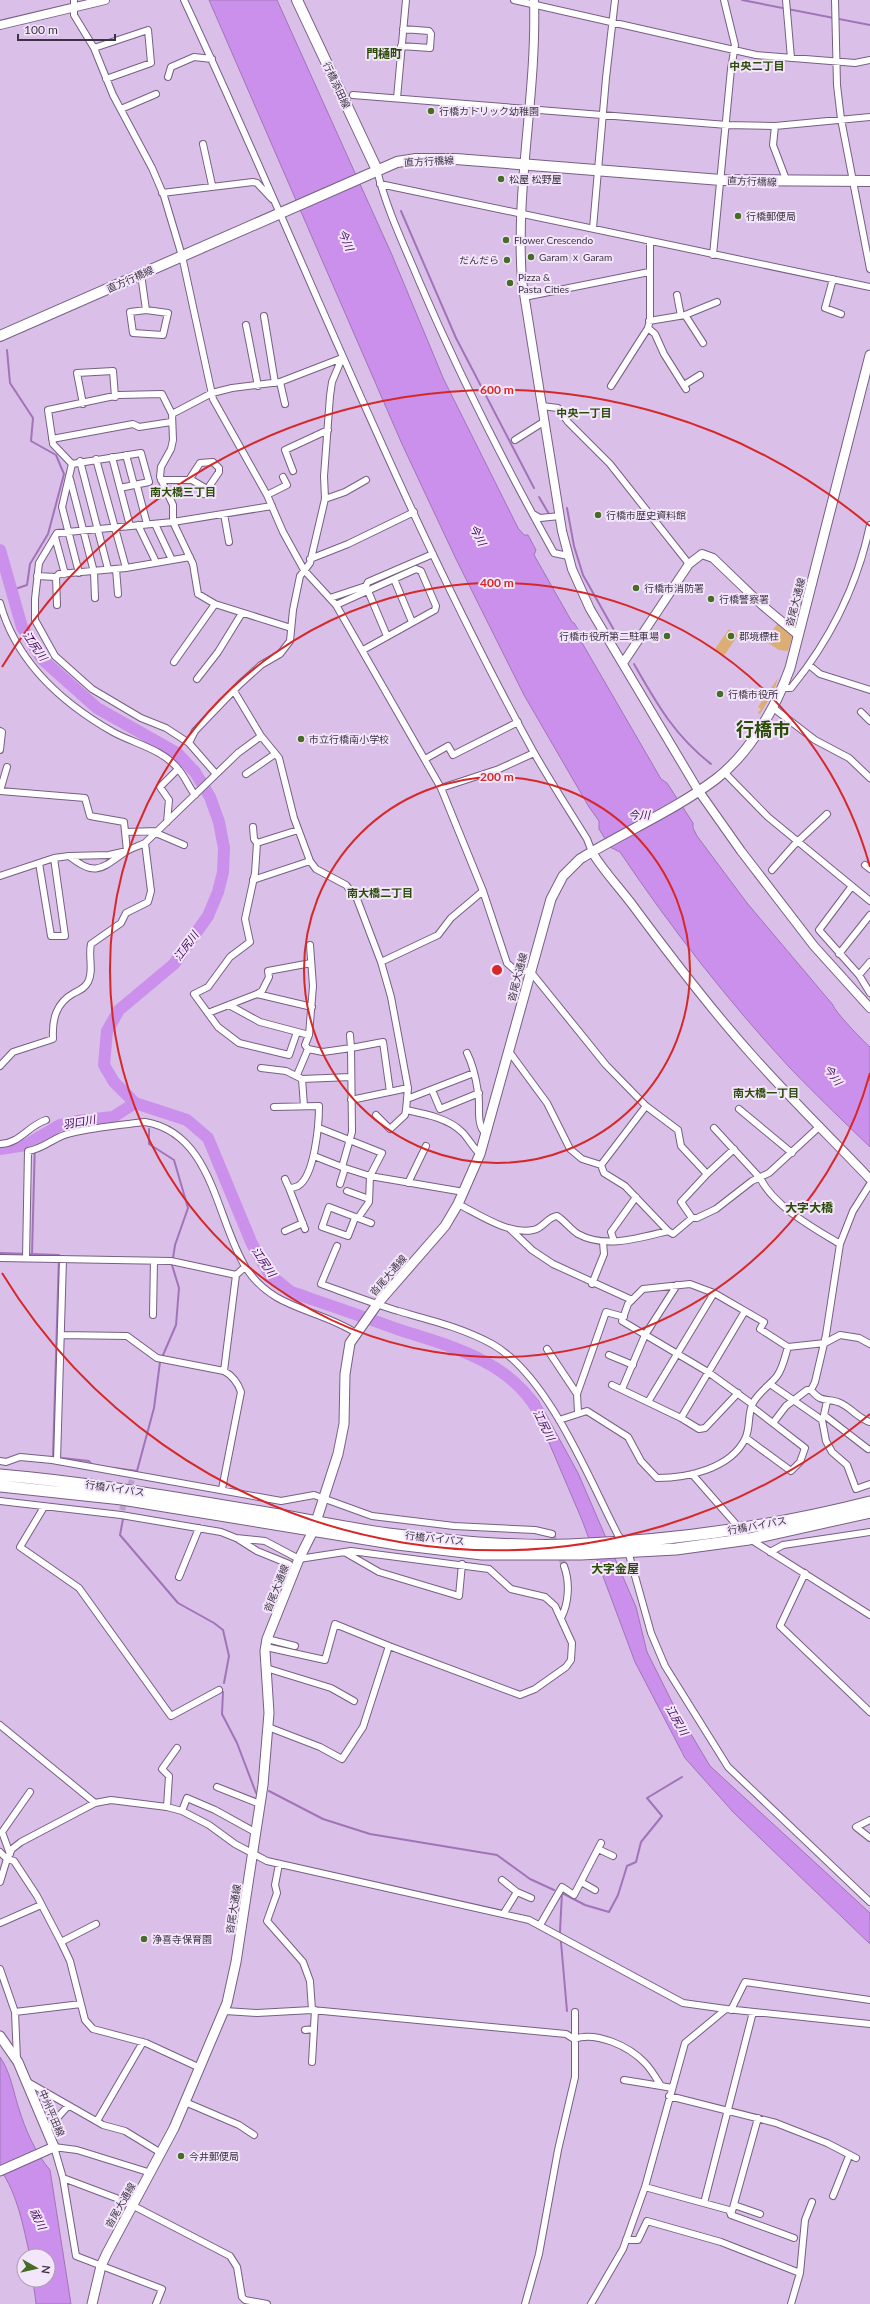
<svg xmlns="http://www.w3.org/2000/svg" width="870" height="2304" font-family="Lato,'Noto Sans JP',sans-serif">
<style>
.green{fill:#dcae73}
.water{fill:#cb90eb;stroke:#a174b9}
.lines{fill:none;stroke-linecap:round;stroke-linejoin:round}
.stream{stroke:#a174b9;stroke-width:2}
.river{stroke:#cb90eb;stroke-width:12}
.minor-tunnel{stroke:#bba3c8;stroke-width:6;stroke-dasharray:6 3;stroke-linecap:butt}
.minor-casing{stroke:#775f84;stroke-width:8}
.tertiary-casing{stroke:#775f84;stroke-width:10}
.secondary-casing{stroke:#775f84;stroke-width:11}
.primary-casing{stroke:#775f84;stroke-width:12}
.trunk-casing{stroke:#775f84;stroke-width:13}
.minor{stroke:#fff;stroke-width:6}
.tertiary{stroke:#fff;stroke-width:8}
.secondary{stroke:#fff;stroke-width:9}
.primary{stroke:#fff;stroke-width:10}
.trunk{stroke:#fff;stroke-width:11}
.ring{fill:none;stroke:#d62828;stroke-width:2}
.poi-dot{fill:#466c26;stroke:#f3e6fb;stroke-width:1.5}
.labels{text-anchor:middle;stroke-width:4;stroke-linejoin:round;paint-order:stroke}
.street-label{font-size:10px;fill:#3e3344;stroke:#f3e6fb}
.poi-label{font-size:10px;fill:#3e3344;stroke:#f3e6fb;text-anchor:start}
.neighbourhood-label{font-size:11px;font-weight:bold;fill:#2b4c08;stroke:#f3e6fb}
.water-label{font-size:11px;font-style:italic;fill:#410459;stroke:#f3e6fb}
.quarter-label{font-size:12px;font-weight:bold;fill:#2b4c08;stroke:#f3e6fb}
.town-label{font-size:18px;font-weight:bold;fill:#2b4c08;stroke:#f3e6fb}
.centre{fill:#d62828;stroke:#f3e6fb;stroke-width:2}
.ring-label{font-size:12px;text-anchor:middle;font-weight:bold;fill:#d62828;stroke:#f3e6fb;stroke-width:4;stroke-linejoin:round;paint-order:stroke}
</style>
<rect width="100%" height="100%" fill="#dabfe9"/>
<path class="green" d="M778,623l15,11 -5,17 -9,-1 -14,-9z
M729,629l9,6 -14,21 -9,-7z
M778,678l-4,13 -14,23 -2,-1 3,-4 -3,-2z"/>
<path class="water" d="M209,0h68l115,255 52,125 74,148 6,7h4l8,15 -2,5 38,67 2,1 9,14 -2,4 80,138 6,4 26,40v5l4,8 50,67 86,102c2,7 30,36 37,42v100c-27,-26 -54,-52 -80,-79 -62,-67 -119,-140 -170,-216l-10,-5 -11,-18v-8l-10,-14 -65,-112 -68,-136 -54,-115z
M524,1384l14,16 40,73 58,134 11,45 26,52 37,62 160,147v31l-136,-131 -49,-55 -50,-96 -53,-142z
M0,2057c11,16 13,34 19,52 6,20 17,45 31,61l21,134h-35l-3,-24h15v-24h-18c-7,-30 -12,-61 -30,-87z"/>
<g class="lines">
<path class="stream" d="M742,0l128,25
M401,211l55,127 78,150
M7,350l3,33 23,35 -2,23 25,14 8,19 -16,60 -18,30 -3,21 -15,5
M539,497l10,17
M567,508l7,38 9,29 36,64
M634,664c23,40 40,71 77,100
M0,1253l59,2 -6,202 36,4 3,4
M32,1254l3,-113
M114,1468l23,3 17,-63 6,-46 16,-37 3,-37 -7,-23 3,-20 13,-37 -14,-48 -25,-16v-15
M123,1519l-3,16 58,68 36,20 9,7 6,26 -5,27
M223,1692l-1,22 15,29 19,50
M269,1791l54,28 47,15 127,21 33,24 24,11
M567,2011l-7,-80 2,-38 23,12 24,7 9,-17 9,-29 9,-4 5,-20 21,-26 -15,-18 35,-21"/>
<path class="river" d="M0,550l22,77 20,32 55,49 80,45 18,19 15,25 9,25 5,26 -1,24 -5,20 -10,24 -34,48 -55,46 -12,21 -3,34 10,17 21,21 52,17 21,18 44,106 18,31 21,17c35,12 71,24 106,37 52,17 112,31 141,82
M0,1149l26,-4 34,-20 17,-4 36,-4 22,-14"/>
<path class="minor-tunnel" d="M122,1510l10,-30
M552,1534l12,32"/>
<g class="minor-casing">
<path id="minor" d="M74,0v15l20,33 19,47 39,73 12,28 18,60 31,143 54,96 16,37 21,38 32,35 105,183 42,103 24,72 9,8h14l76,94 40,41
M184,0c117,250 216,509 349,751 17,30 36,59 54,88l5,13
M514,0l242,55 99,8 15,-3
M786,0l5,58
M835,0l2,85 4,34 29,150
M401,46l29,2 1,-14 -2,-3 -26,-2
M94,48l54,-18 3,33 -45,16
M168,77l3,-10 23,-10 18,2
M353,95l374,30 48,1 95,-9
M397,98l9,-98
M121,109l35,-15
M775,126l-2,19 14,37
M203,144l9,41
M377,170c9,38 27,75 42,111 39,91 87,186 135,272l14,3
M380,184l490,103
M162,193l91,-11 4,1 15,16
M593,228l13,-150 9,-78
M713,255l18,-186 4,-24 -11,-45
M141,274l5,36 22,3 -5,22 -30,-2 -3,-21 16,-2
M833,279l-8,29 16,6
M677,295l4,21
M524,297l125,-25
M685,315l32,-13
M264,316l11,67
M649,321l36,-6 18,28
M246,325l12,61
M648,328l7,6 9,20 22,35
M280,382l5,22
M684,385l16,-10
M611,386l37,-58 2,-8v-77
M83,404l-6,-31 36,-2 2,26
M542,406l16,2 10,14 42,42 79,100
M172,414l40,-21 20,-5 48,-6 62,-24
M52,439l81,-15 6,3 32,-5
M515,440l30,-19
M112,457l18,69
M96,459l30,109
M80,461l28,108
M72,464l-19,-20 -5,-34 71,-15 43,-1 10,20 1,26 -2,9 -10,18 -1,10 13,28v17l20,42 5,30 17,10 76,24
M72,464l69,-11 8,29 -15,3
M72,464l-10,43 17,66
M293,471l-8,-21 43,-20
M70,479l24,93 1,26
M190,479l17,10
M161,480h28l11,-17 13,-1 6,6v4l-15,22
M137,486l10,38
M120,488l14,-3 -8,-30
M267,495l20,-10 -4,-8
M325,499l20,-7 21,-12
M224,514l5,28
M533,514l7,4 20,-2
M155,524l17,36
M138,525l18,37
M55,537l10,37
M310,559l38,-15 66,-32
M116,569l2,25
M37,576l19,1 3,-3 67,-6 64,-11
M56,577l1,28
M394,579l18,43
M368,591l19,45
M330,598l36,-12 2,-4 65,-28
M0,603c16,58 62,100 113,129 22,12 50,17 66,38 6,7 10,17 16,25
M336,605l80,-36 5,2 15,35 -1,4 -72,40
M174,662l41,-58
M809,665l11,9 50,16
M197,679l21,-27 24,-39
M783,688h8c40,-49 66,-101 79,-163
M234,691l27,45 18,22 15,60 16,43 6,8 30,16 11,14 24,63 10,35 17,91 -2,22c19,4 42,8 56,22 7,7 11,16 18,22
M772,707l43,33 34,18 21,20
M861,712l9,9
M0,731l2,1 -2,18
M189,743l6,-12 45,-47 21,-19 19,-11 10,-13 3,-31 7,-34 10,-13 15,-64 -1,-23 6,-80 2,-14 10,-24
M425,759l23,-13 5,9 65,-33
M724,772l44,45 102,84
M216,774l-27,-31 -23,-15 -25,-10 -49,-29 -37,-33 -20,-36v-21l4,-36 18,-30 116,-11 99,-16
M246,774l29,-20
M441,788l58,-19 35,-16
M0,791l85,7 5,18 34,6 3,29 -18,4 -40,1
M0,791l7,-24
M167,822l2,-22 -9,-13 18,-18
M253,827l1,12 3,4
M125,832l33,-1
M156,833l28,12
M39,863l12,73h14l-11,-78
M865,865l5,4
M772,870l22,-25 33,-31
M0,876l54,-18 15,-2c26,21 32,13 56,-4 6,-4 14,-6 20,-9l93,-90 23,-17
M253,880l57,-19
M852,886l-33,44 40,45 11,18
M839,954l31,-39
M381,962l57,-27 13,-17 32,-27
M859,975l11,-13
M257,994l55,13
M229,1005l31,17 49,13 4,-49 -3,-41
M208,1013l49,-19 5,-3 7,-14 -1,-6 43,-8
M297,1032l-8,23 -50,-12 -21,-16 -24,-33 14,-7 22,-30 20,-15 -5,-23 10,-46 2,-30 41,-13
M309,1035l-4,10 3,4 15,3 28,-4 1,84 -10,35 28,9 94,16
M350,1035l1,13 32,-6 7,50
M508,1050l39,53 23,46 12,10 19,6
M467,1053c6,12 9,26 11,39 3,13 -3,32 8,42
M0,1066l13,-14 40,-13c-1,-20 3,-36 21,-46 6,-3 11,-5 14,-11 6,-11 0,-26 3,-38l30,-21 5,-10 22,-11 3,-11 -6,-48
M261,1068l25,3 16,8 49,-2
M297,1075l11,-26
M302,1079l2,27
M432,1090l8,19 39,-16
M407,1099l67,-26
M351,1100l57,-12
M274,1107l45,-1c0,17 -4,70 -21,80 -2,1 -6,2 -9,2l16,41
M739,1109l53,44
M376,1115l14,14 15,-14 1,-5
M319,1128l63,25 -12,23 -1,26 -11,16
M714,1128l46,50c15,29 52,49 80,66
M0,1144c19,0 29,-19 46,-24
M314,1156l28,11
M707,1174l-26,-28 -3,-16 -32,-24 -45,59 3,8 21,13 43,45 5,3 19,-16h5l19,-9 36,-28 17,-8 51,-47
M285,1179l4,9
M408,1183l18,-37
M340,1184l5,-16
M347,1191l22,8
M458,1204c22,11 51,31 75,26 10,-1 14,-13 24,-14 8,5 13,13 21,18 27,15 61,4 90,-3
M355,1218l-7,18 -26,-9 7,-20 42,16
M692,1218l-11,-16 26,-28 27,-25
M510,1229l22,21 21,14 79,36
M285,1231l18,-8
M614,1241l-3,-9 25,-35
M337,1246l-16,38c25,9 51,19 77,27 32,9 65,17 94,33 56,31 97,135 126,191l6,7
M0,1258l171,3 65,14
M26,1258l2,-107c16,-2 27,-15 43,-18 24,-6 50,-8 74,-11 68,11 71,98 101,146 27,42 71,40 110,65
M592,1284l12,-30 -1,-12
M153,1315l1,-54
M61,1335l66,1 30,22 67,13c9,5 14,12 17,21l-19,97
M547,1349l30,45
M609,1355l24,10
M224,1371l12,-96 9,-8
M770,1384l52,36 4,21 6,11 15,13 9,24 14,-5
M612,1385l69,33 64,-107
M622,1389l23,-54 32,-50
M811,1390c11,13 13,8 27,12 12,4 20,17 32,20
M827,1401l-3,14 44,34
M648,1402l66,-109
M752,1404l-44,-32 -86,-51 6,-17 15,-15 47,-5 24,9 50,29 -4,7 28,18 37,-4 15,-8 19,3 11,6
M578,1412l-1,-18 29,-82 18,5
M681,1418l18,11 6,-1 33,-35
M559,1420l28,-9 41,26 13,24 16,17c30,0 73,-9 88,-39 6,-12 2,-25 8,-36 5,-10 17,-18 24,-27 6,-8 8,-20 11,-29
M773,1423l13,-17 21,-16h4l4,-8 11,-47 14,-91 13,-33 17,-27
M746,1438l45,33 9,-9 5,-14 -53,-41
M0,1461l6,1 14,-5 32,3 229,41 33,-6 58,21 82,10 81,4 17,4
M57,1461l6,-202
M692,1474l49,56
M0,1501l121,14 100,17 15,6 29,3 34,18 52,-8 138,18 22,20 34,8 10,9 17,37 -1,17 -5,7 -31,22 -15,6 -131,-49
M44,1507l-24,40 59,41 92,128 48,-26
M238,1539l19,12 32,13
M750,1539l120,76
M628,1551l23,82 14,33 63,101 142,135
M770,1552l13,-7 87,-13
M346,1553l33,19 80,24 3,-32
M805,1573l-25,53 90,86
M179,1577l20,-49
M561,1618c8,-15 9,-36 3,-52
M267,1639l28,7
M266,1647l59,13 10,-36 54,22 -26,81 -21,32 -22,-12 -52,-20
M266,1668l65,20 23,13
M0,1725l95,78
M217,1787l43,17
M167,1807l2,-31 -7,-7 15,-21
M182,1811l5,-13 28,12 40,22
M870,1820l-14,7 14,11
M598,1849l15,7
M0,1852l7,7 7,2 23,35 24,46 9,19 15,59 8,9 53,14 52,24
M10,1854l-8,-22 28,-40
M279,1864l-4,21 2,8 -10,28 36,41 7,19 2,29
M502,1880l15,12
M0,1882l7,-23 5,-10 9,-7 74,-39 16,-3 56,7 15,4 27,14 26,19 32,17 262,59 154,83 43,6 144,15
M581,1882l14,8
M504,1913l13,-21 14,6
M0,1923l41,-18
M540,1925l22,-38 12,8 27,-52
M61,1942l35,-18
M0,1969l15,43 2,48
M731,2010l14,-28 125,18
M225,2011l32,2 55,-3 254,24 8,5
M15,2012l66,-8
M305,2030l9,-1
M574,2039c22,-8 55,7 71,24 6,6 11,15 16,23l11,2
M312,2062l3,-52
M624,2080l37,6
M26,2081l77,44 22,6 36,22
M669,2096l107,27 51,20 29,15
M185,2102l54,23 15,10
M97,2121l46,-79
M48,2128l20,-22
M151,2173l-74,-23 -23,-3 9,31 13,78 86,33 -6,15
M63,2178l61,23 106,55 7,11 5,30 3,3 22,4
M645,2187l84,23 2,5 63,23
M833,2196l16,-40
M704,2203l49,-191
M734,2205l26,9
M731,2215l27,-97
M626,2240h12l9,-19 74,21 79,31 -9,31
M800,2273l5,-53 7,-18
M525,2304l14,-50 19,-104 17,-73v-65
M591,2304l32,-55 22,-62 40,-144 41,-34"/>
</g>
<g class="tertiary-casing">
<path id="tertiary" d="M534,0c3,94 -19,187 -12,281l40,250 10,38 18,40 108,181 43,61 73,95 56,62
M0,25l105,-25
M623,663l66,-99 13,-10 11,4 49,47 36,30
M592,852c12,20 28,36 42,55 37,50 75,100 117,147 38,43 79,83 119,125"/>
</g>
<g class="secondary-casing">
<path id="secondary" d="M0,2036l18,26 36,85 -54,24
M92,2304l9,-38 6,-13 67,-125 53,-125 9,-41 27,-177 6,-72 -4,-62 2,-12 32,-80 14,-28 25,-77 6,-30 1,-50 5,-31 28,-40 67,-77 13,-22 22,-50 71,-255 12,-23 17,-17c44,-27 95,-49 136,-80 34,-26 60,-72 74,-111l80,-313"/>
</g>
<g class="primary-casing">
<path id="primary" d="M297,0l80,170
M0,336l397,-174 19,-3h40l265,21 149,1"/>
</g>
<g class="trunk-casing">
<path id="trunk" d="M0,1475c94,8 187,25 280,40 36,7 72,14 108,19 60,7 121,13 181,11 102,-4 203,-18 301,-43
M0,1486l122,13 275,45 85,10h99l95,-5 73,-10 121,-27"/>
</g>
<use href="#minor" class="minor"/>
<use href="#tertiary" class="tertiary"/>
<use href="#secondary" class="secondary"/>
<use href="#primary" class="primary"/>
<use href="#trunk" class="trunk"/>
</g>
<g class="ring">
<circle cx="497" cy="970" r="193"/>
<path d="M870 1073A387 387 0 1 1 870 867"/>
<path d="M870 1414A580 580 0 0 1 2 1273M2 667A580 580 0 0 1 870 526"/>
</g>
<g class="poi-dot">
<circle cx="431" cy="111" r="4"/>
<circle cx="501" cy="179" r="4"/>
<circle cx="738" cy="216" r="4"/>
<circle cx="506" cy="240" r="4"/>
<circle cx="531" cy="257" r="4"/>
<circle cx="507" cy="260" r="4"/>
<circle cx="510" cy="283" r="4"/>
<circle cx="598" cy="515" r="4"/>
<circle cx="636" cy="588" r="4"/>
<circle cx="711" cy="599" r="4"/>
<circle cx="667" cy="636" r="4"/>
<circle cx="731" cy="636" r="4"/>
<circle cx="720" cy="694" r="4"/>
<circle cx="301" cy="739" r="4"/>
<circle cx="144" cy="1939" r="4"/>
<circle cx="181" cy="2156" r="4"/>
</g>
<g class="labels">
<g class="street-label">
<text transform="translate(337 85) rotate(65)" y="4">行橋添田線</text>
<text transform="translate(429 161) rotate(-3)" y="4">直方行橋線</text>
<text transform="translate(752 181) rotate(2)" y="4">直方行橋線</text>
<text transform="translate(130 279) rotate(-24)" y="4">直方行橋線</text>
<text transform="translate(795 602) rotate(-75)" y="4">沓尾大通線</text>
<text transform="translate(517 977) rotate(-75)" y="4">沓尾大通線</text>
<text transform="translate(388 1275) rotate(-49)" y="4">沓尾大通線</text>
<text transform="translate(115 1488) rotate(8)" y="4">行橋バイパス</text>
<text transform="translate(757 1525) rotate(-10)" y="4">行橋バイパス</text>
<text transform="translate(435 1538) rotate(6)" y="4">行橋バイパス</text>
<text transform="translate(276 1588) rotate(-68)" y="4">沓尾大通線</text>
<text transform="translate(233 1909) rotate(-81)" y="4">沓尾大通線</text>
<text transform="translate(52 2113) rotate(67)" y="4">中州平田線</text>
<text transform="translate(120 2205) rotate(-60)" y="4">沓尾大通線</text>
</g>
<g class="poi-label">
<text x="439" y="115">行橋カトリック幼稚園</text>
<text x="509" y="183">松屋 松野屋</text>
<text x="746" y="220">行橋郵便局</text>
<text x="514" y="244">Flower Crescendo</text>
<text x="539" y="261">Garam ｘ Garam</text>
<text x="499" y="264" text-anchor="end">だんだら</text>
<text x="518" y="281">Pizza &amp;<tspan x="518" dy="12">Pasta Cities</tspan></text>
<text x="606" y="519">行橋市歴史資料館</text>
<text x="644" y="592">行橋市消防署</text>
<text x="719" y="603">行橋警察署</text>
<text x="659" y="640" text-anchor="end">行橋市役所第二駐車場</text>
<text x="739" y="640">郡境標柱</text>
<text x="728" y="698">行橋市役所</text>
<text x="309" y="743">市立行橋南小学校</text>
<text x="152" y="1943">浄喜寺保育園</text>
<text x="189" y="2160">今井郵便局</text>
</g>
<g class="neighbourhood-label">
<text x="757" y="70">中央二丁目</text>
<text x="584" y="417">中央一丁目</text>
<text x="183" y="496">南大橋三丁目</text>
<text x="380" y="897">南大橋二丁目</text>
<text x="766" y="1097">南大橋一丁目</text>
</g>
<g class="water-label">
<text transform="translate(346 240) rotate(67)" y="4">今川</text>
<text transform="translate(478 535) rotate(62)" y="4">今川</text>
<text transform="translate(35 646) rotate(55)" y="4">江尻川</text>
<text x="639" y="819">今川</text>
<text transform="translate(186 946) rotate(-54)" y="4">江尻川</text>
<text transform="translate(833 1075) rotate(53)" y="4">今川</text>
<text transform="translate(79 1122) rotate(-10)" y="4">羽口川</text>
<text transform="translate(264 1262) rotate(56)" y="4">江尻川</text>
<text transform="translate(544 1425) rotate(63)" y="4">江尻川</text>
<text transform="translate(677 1720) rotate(60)" y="4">江尻川</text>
<text transform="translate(38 2219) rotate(64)" y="4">祓川</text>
</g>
<g class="quarter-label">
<text x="384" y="58">門樋町</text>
<text x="809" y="1212">大字大橋</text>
<text x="615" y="1573">大字金屋</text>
</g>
<g class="town-label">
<text x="763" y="736">行橋市</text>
</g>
</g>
<circle cx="497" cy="970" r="6" class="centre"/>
<g class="ring-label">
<text x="497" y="394">600 m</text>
<text x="497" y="587">400 m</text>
<text x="497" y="781">200 m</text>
</g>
<g transform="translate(36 2268) rotate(98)"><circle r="19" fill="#f3e6fb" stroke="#ab9eb2"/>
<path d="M0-3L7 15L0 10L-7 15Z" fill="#466c26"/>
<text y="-6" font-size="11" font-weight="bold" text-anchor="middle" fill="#3e3344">N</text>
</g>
<path d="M18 34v6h97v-6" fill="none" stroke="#3e3344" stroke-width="2"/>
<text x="24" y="34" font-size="12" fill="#3e3344" stroke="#f3e6fb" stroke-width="3" paint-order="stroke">100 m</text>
</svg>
